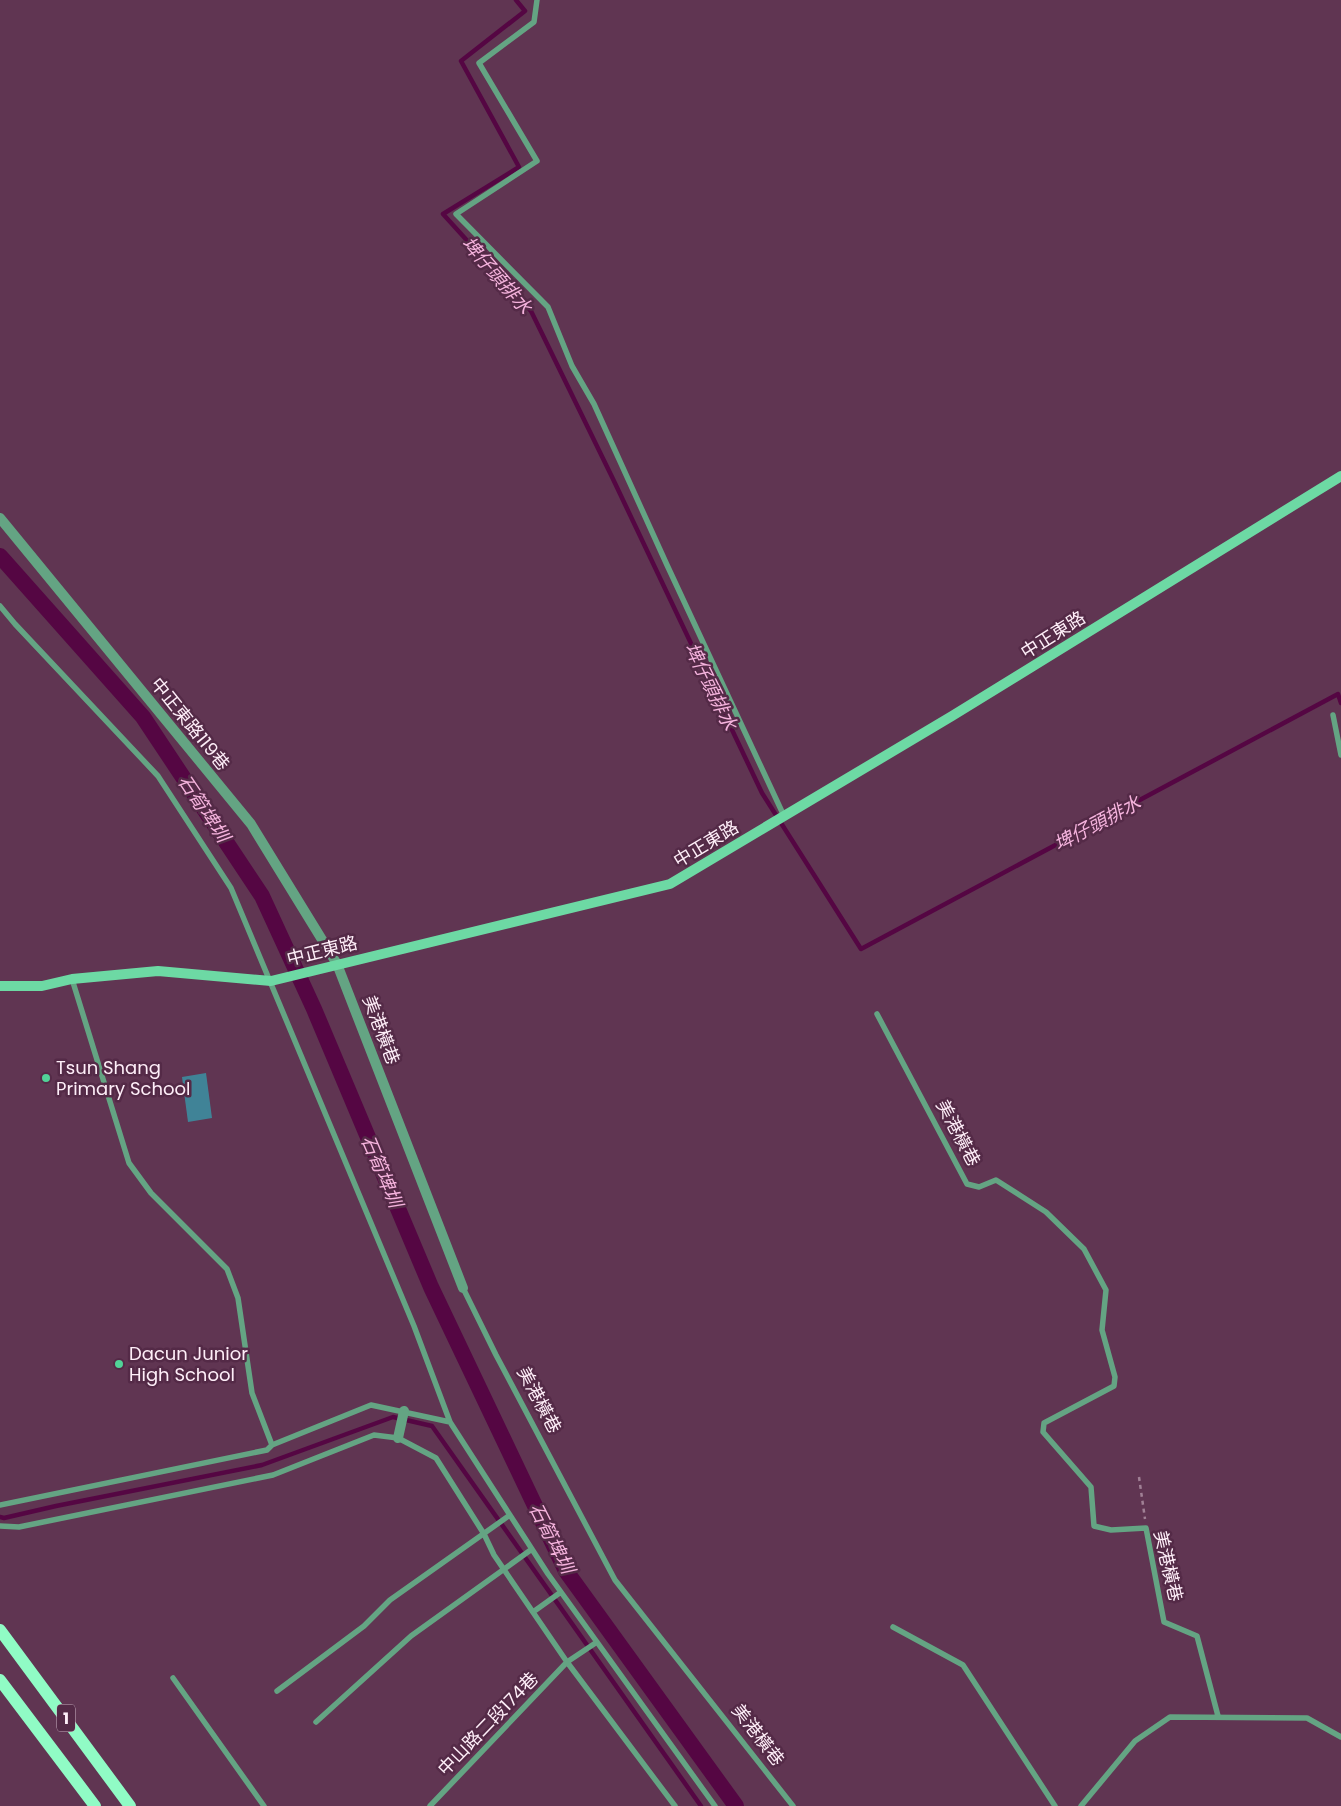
<svg xmlns="http://www.w3.org/2000/svg" width="1341" height="1806" font-family="Poppins,'Noto Sans TC',sans-serif">
<style>
.lines{fill:none;stroke-linecap:round;stroke-linejoin:round}
.stream{stroke:#550643;stroke-width:4.5}
.canal{stroke:#550643;stroke-width:16}
.building{fill:#408397}
.path{stroke:#a08095;stroke-width:2.5;stroke-dasharray:4 4;stroke-linecap:butt}
.lane{stroke:#64a483;stroke-width:5.5}
.street{stroke:#64a483;stroke-width:10}
.secondary{stroke:#6dd9a4;stroke-width:10}
.primary{stroke:#90fbc5;stroke-width:12}
.poi-dot{fill:#51d398;stroke:#542a47;stroke-width:2}
.labels{text-anchor:middle;stroke-width:5;stroke-linejoin:round;paint-order:stroke}
.shield{fill:#542a47;stroke:#cbb3c3;stroke-width:1}
.shield-label{font-size:16px;font-weight:bold;fill:#feeef8}
.street-label{font-size:18px;fill:#feeef8;stroke:#542a47}
.poi-label{font-size:18px;fill:#feeef8;stroke:#542a47;text-anchor:start}
.water-label{font-size:19px;font-style:italic;fill:#f5b3dd;stroke:#542a47}
</style>
<rect width="100%" height="100%" fill="#603552"/>
<g class="lines">
<path class="stream" d="M516,0l9,11 -64,50 58,106 -76,47 88,97 82,168 149,314 99,156 477,-255 3,9
M0,1517l4,1 52,-12 206,-41 131,-48 39,9 269,380"/>
<path class="canal" d="M0,556l143,161 119,179 52,113 117,278 135,284 170,235"/>
</g>
<path class="building" d="M206,1073l6,45 -24,4 -6,-45z"/>
<g class="lines">
<path class="path" d="M1139,1477l6,42"/>
<path class="lane" d="M537,0l-3,22 -55,41 58,98 -81,53 92,93 24,59 22,38 73,161 117,251
M0,606l15,18 143,152 73,112 183,438 36,96 98,152 167,232
M1333,715l8,40
M72,979l57,184 22,30 76,76 11,29 14,95 20,52
M877,1014l90,170 12,3 17,-7 50,32 38,37 22,41 -4,40 13,47 -1,9 -70,37 -1,9 48,55 3,39 17,4 35,-2 18,94 33,14 21,80
M463,1288l33,67 119,225 178,226
M0,1505l267,-55 5,-5 99,-40 79,17
M0,1526l19,1 254,-52 101,-40 24,3 38,20 48,76 10,21 73,107 108,144
M533,1612l28,-20
M893,1627l70,38 92,141
M173,1678l91,128
M277,1691l87,-65 26,-26 120,-85
M316,1722l95,-86 121,-87
M430,1806l137,-144 30,-20
M1081,1806l54,-65 35,-24 137,1 34,19"/>
<path class="street" d="M0,518l251,306 86,140 126,324
M398,1438l6,-27"/>
<path class="secondary" d="M0,986h42l30,-7 86,-8 113,10 399,-97 282,-168 389,-240"/>
<path class="primary" d="M0,1630l130,176
M0,1680l95,126"/>
</g>
<g class="poi-dot">
<circle cx="46" cy="1078" r="5"/>
<circle cx="119" cy="1364" r="5"/>
</g>
<g class="labels">
<rect class="shield" x="57" y="1704.5" width="18" height="27" rx="4"/>
<g class="shield-label">
<text x="66" y="1724">1</text>
</g>
<g class="street-label">
<text transform="translate(1053 635) rotate(-32)" y="6">中正東路</text>
<text transform="translate(190 724) rotate(51)" y="6">中正東路119巷</text>
<text transform="translate(706 844) rotate(-31)" y="6">中正東路</text>
<text transform="translate(322 951) rotate(-14)" y="6">中正東路</text>
<text transform="translate(381 1030) rotate(69)" y="6">美港橫巷</text>
<text transform="translate(958 1133) rotate(62)" y="6">美港橫巷</text>
<text transform="translate(539 1400) rotate(62)" y="6">美港橫巷</text>
<text transform="translate(1168 1566) rotate(77)" y="6">美港橫巷</text>
<text transform="translate(488 1724) rotate(-46)" y="6">中山路二段174巷</text>
<text transform="translate(758 1735) rotate(52)" y="6">美港橫巷</text>
</g>
<g class="poi-label">
<text x="56" y="1074">Tsun Shang<tspan x="56" dy="21">Primary School</tspan></text>
<text x="129" y="1360">Dacun Junior<tspan x="129" dy="21">High School</tspan></text>
</g>
<g class="water-label">
<text transform="translate(497 275) rotate(49)" y="7">埤仔頭排水</text>
<text transform="translate(711 686) rotate(64)" y="7">埤仔頭排水</text>
<text transform="translate(204 808) rotate(56)" y="7">石筍埤圳</text>
<text transform="translate(1097 823) rotate(-28)" y="7">埤仔頭排水</text>
<text transform="translate(382 1171) rotate(67)" y="7">石筍埤圳</text>
<text transform="translate(552 1538) rotate(63)" y="7">石筍埤圳</text>
</g>
</g>
</svg>
